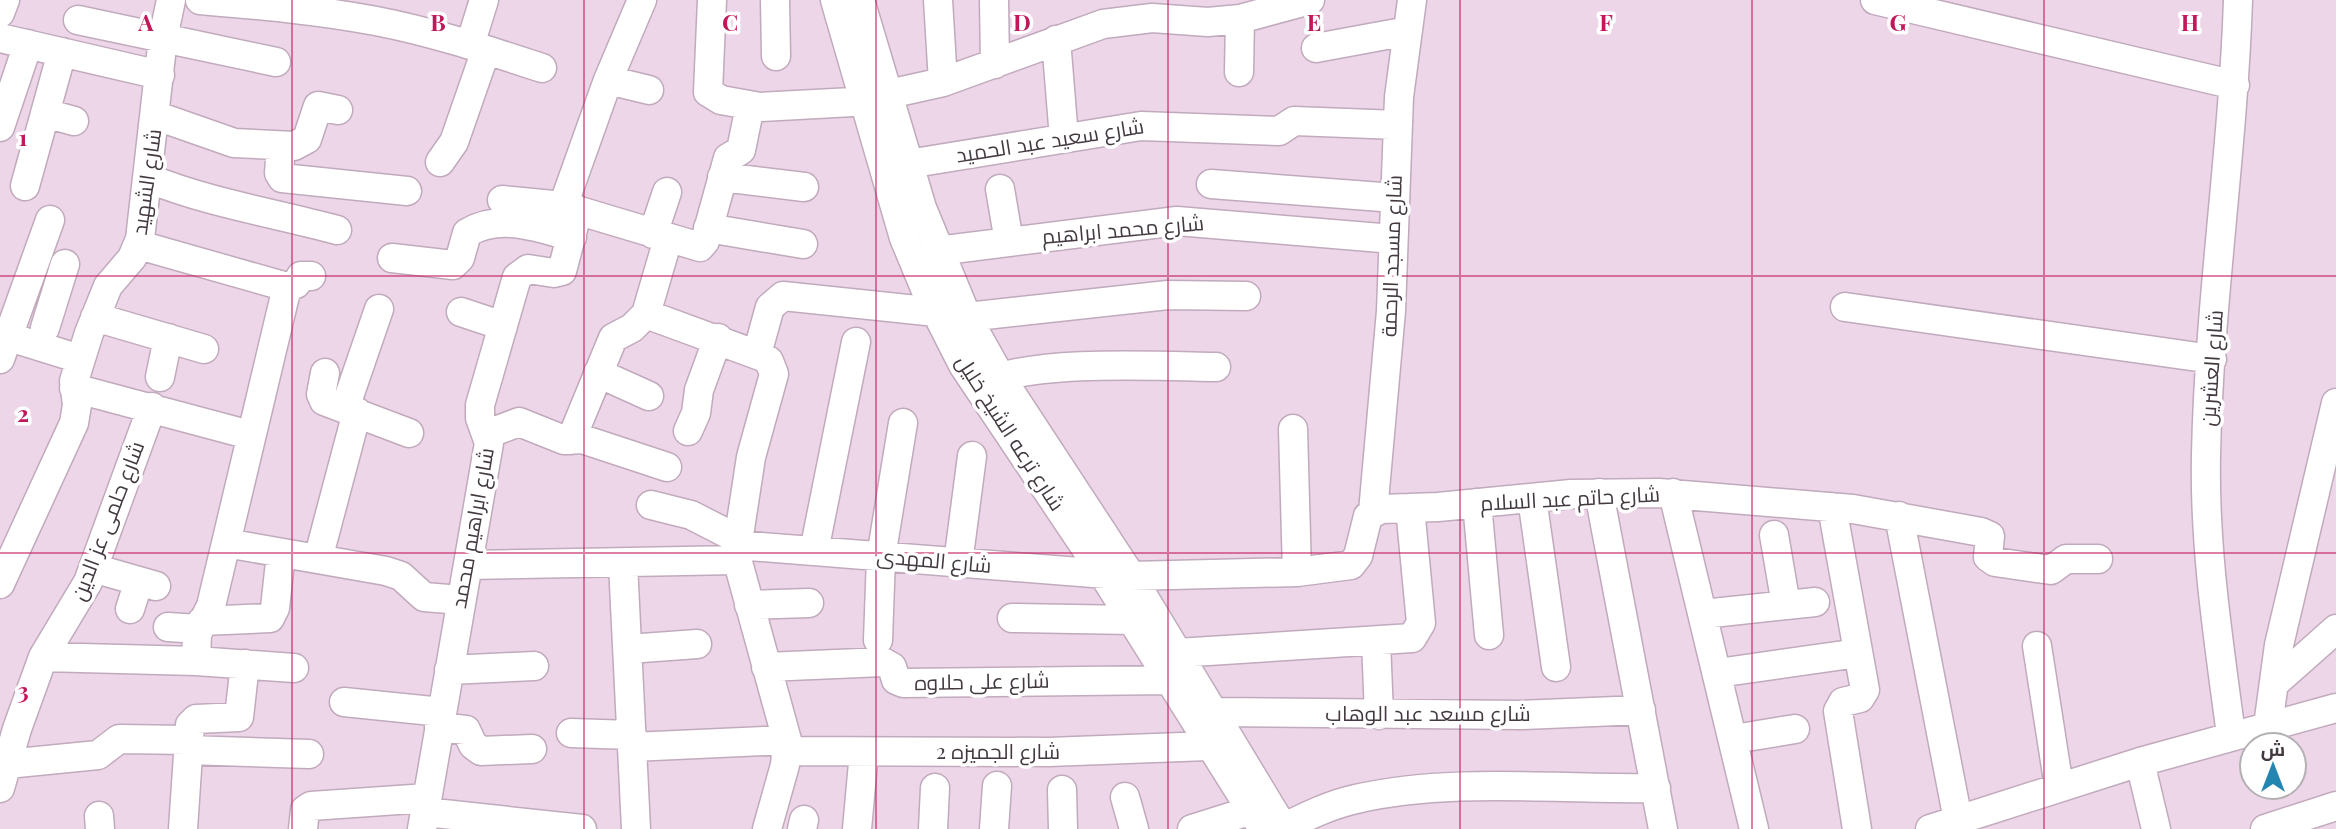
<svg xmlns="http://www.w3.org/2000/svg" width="2336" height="829" font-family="'Playfair Display',Cairo,serif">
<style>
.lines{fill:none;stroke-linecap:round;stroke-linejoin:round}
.minor-casing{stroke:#c1aabc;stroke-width:31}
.minor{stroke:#fff;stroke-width:28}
.grid{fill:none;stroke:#c2185b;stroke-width:2;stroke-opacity:0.55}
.labels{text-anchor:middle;stroke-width:7;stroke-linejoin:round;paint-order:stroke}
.street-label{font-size:21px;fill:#433941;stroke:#fff}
.grid-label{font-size:23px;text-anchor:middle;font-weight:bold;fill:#c2185b;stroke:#fff;stroke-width:7;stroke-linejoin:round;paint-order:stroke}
</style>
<rect width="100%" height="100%" fill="#eed6e9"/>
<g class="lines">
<g class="minor-casing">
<path id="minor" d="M200,0c59,5 118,10 176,21 57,11 111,29 166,47
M712,0l-4,92 13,8 39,7 93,-5 90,-20 160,-58 49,-6 56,4 32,-3 70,-19
M775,0l1,56
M835,0l69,238 25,60 34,67 140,209 160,255
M860,0l62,208 45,109 33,59 131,200 153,253
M938,0l5,82
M994,0l1,64
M1875,0l360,85
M0,13l5,-13
M78,20l198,42
M0,38l160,37
M1056,40l8,98
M470,45l14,-45
M1316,48l92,-17
M1239,72l1,-53
M608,80l41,10
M45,113l29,8
M157,116l77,27 60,3 13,-7 11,-33 20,4
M0,127l28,-83
M281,146l-2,27 3,5 125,13
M440,162l14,-20 32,-92
M908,164l233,-38 138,5 15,-10 104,4
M722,177l82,10
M150,179c60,24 124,34 187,51
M1211,184l184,14
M25,186l37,-134
M1000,189l9,53
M502,200l61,6 137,41 5,-6 23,-83 13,-8 9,-44
M563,206l45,-126 34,-80
M708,228l95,16
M653,234l14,-42
M139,245l148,42
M937,251l240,-30 216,18
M392,258l61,7 7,-7 7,-25c33,-20 71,-6 105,4
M287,287l9,-3 5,-8h10
M1845,307l367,52
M461,312l42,14
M646,314l117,43 6,4 5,13 -23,83 -15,98 51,185 -2,25 -18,64
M95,317l109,32
M967,317l201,-22 78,1
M45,328l20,-64
M0,334l80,25
M757,354l13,-47 13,-11 153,16
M0,359l50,-139
M325,373l-4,21 3,7 85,32
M598,373l51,23
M160,377l8,-39
M986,383c46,-24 174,-17 230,-16
M74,388l176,47
M345,408l34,-99
M1293,429l4,143
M486,430h12l21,-8 45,18 18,-1 85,28
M688,431l8,-18 3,-23 19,-52
M571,440l42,-102 19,-10 14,-14 22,-75
M1599,493l64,336
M1673,493l81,336
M1532,498l24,169
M1477,503l12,132
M651,505l40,10 47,24
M1832,507l33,183 -5,8 -17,4 -5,9 19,118
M1373,512l18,-201 8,-214 13,-97
M1899,516l59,304
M1774,535l12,70
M226,543l160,28 15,5 23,21 37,3
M737,545l394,31 166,-4 54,-7 7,-9 10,-40 13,-7 57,-2 133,-13 88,-1 194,16 128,23 9,4 -2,21 7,5 56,8 15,-11h32
M814,551l42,-209
M318,559l39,-147
M958,563l14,-107
M623,564l13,265
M468,565l269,-5
M93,568l63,18
M0,584l74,-161 3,-18 -3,-24 15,-48 19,-47 24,-28 8,-19 23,-201 8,-38
M749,605l60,-2
M130,609l9,-28
M1703,614l112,-12
M1012,618l119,2
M202,621l68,-3 5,-10 6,-55
M168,627l31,2
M878,640l3,-83 22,-134
M1376,641l3,74
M2037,646l22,141
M628,649l69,-5
M1177,653l235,-15 9,-15 -11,-115
M43,657l153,4 98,7
M196,661l1,-27 14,-28 76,-319
M766,667l117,-5 9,5 4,13 7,3 265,-3
M449,670l85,-4
M1718,673l140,-20
M2274,684l62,-55
M344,702l98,10
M1214,712l307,3 120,-5
M2268,726l11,-81 57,-242
M439,727l27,3 7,15 8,6 51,-2
M571,733l61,2
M2231,735c-12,-92 -27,-186 -25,-280 3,-152 27,-303 32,-455
M1734,739l61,-10
M632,747l155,-7
M188,750l121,4
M787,751l262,1 159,-6
M2140,762l16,67
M7,764l91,-9 21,-16 70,1
M0,788l17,-59 26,-72 45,-75 64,-175
M1062,790l1,39
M1125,797l9,32
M425,812l157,17
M99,816l1,13
M183,829l7,-104 6,-6 43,-2 6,-53
M303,829l2,-19 6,-4 116,-8
M422,829l67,-386 -9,-25v-13l37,-128 11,-8 26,4 8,-2 16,-61
M802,829l2,-9
M857,829l7,-77
M933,829l2,-41
M994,829l3,-43
M1192,829l57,-18
M1281,829c24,-12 48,-24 75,-30 97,-22 201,-9 300,-11
M1930,829l210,-67 196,-54
M2265,829l71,-23"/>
</g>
<use href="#minor" class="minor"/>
</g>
<path class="grid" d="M292,0v829M584,0v829M876,0v829M1168,0v829M1460,0v829M1752,0v829M2044,0v829M0,276h2336M0,553h2336"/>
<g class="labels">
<g class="street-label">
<text transform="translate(1050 141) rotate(-9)" y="7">شارع سعيد عبد الحميد</text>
<text transform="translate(147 182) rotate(-82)" y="7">شارع الشهيد</text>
<text transform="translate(1123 230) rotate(-5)" y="7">شارع محمد ابراهيم</text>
<text transform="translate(1392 256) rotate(-88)" y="7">شارع مسجد الرحمة</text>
<text transform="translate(2212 368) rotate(-86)" y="7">شارع العشرين</text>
<text transform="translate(1010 433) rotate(57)" y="7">شارع ترعه الشيخ خليل</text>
<text transform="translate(1570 499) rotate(-3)" y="7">شارع حاتم عبد السلام</text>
<text transform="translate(108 521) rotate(-69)" y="7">شارع حلمى عز الدين</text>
<text transform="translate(473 528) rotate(-80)" y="7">شارع ابراهيم محمد</text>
<text transform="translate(934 561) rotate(5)" y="7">شارع المهدى</text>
<text transform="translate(982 682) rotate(-1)" y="7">شارع على حلاوه</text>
<text x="1428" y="721">شارع مسعد عبد الوهاب</text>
<text x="998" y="759">شارع الجميزه 2</text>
</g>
</g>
<g class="grid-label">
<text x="146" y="31">A</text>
<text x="438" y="31">B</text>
<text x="730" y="31">C</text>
<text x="1022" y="31">D</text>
<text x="1314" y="31">E</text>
<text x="1606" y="31">F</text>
<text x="1898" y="31">G</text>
<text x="2190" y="31">H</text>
<text x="23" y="146">1</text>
<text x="23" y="422">2</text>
<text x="23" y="699">3</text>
</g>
<g transform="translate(2273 766)"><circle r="33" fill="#ffffff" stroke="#b4b0b3" stroke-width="2"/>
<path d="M0-5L12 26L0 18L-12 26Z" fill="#2385b0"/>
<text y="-10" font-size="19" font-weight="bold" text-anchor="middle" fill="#433941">ش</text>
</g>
</svg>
